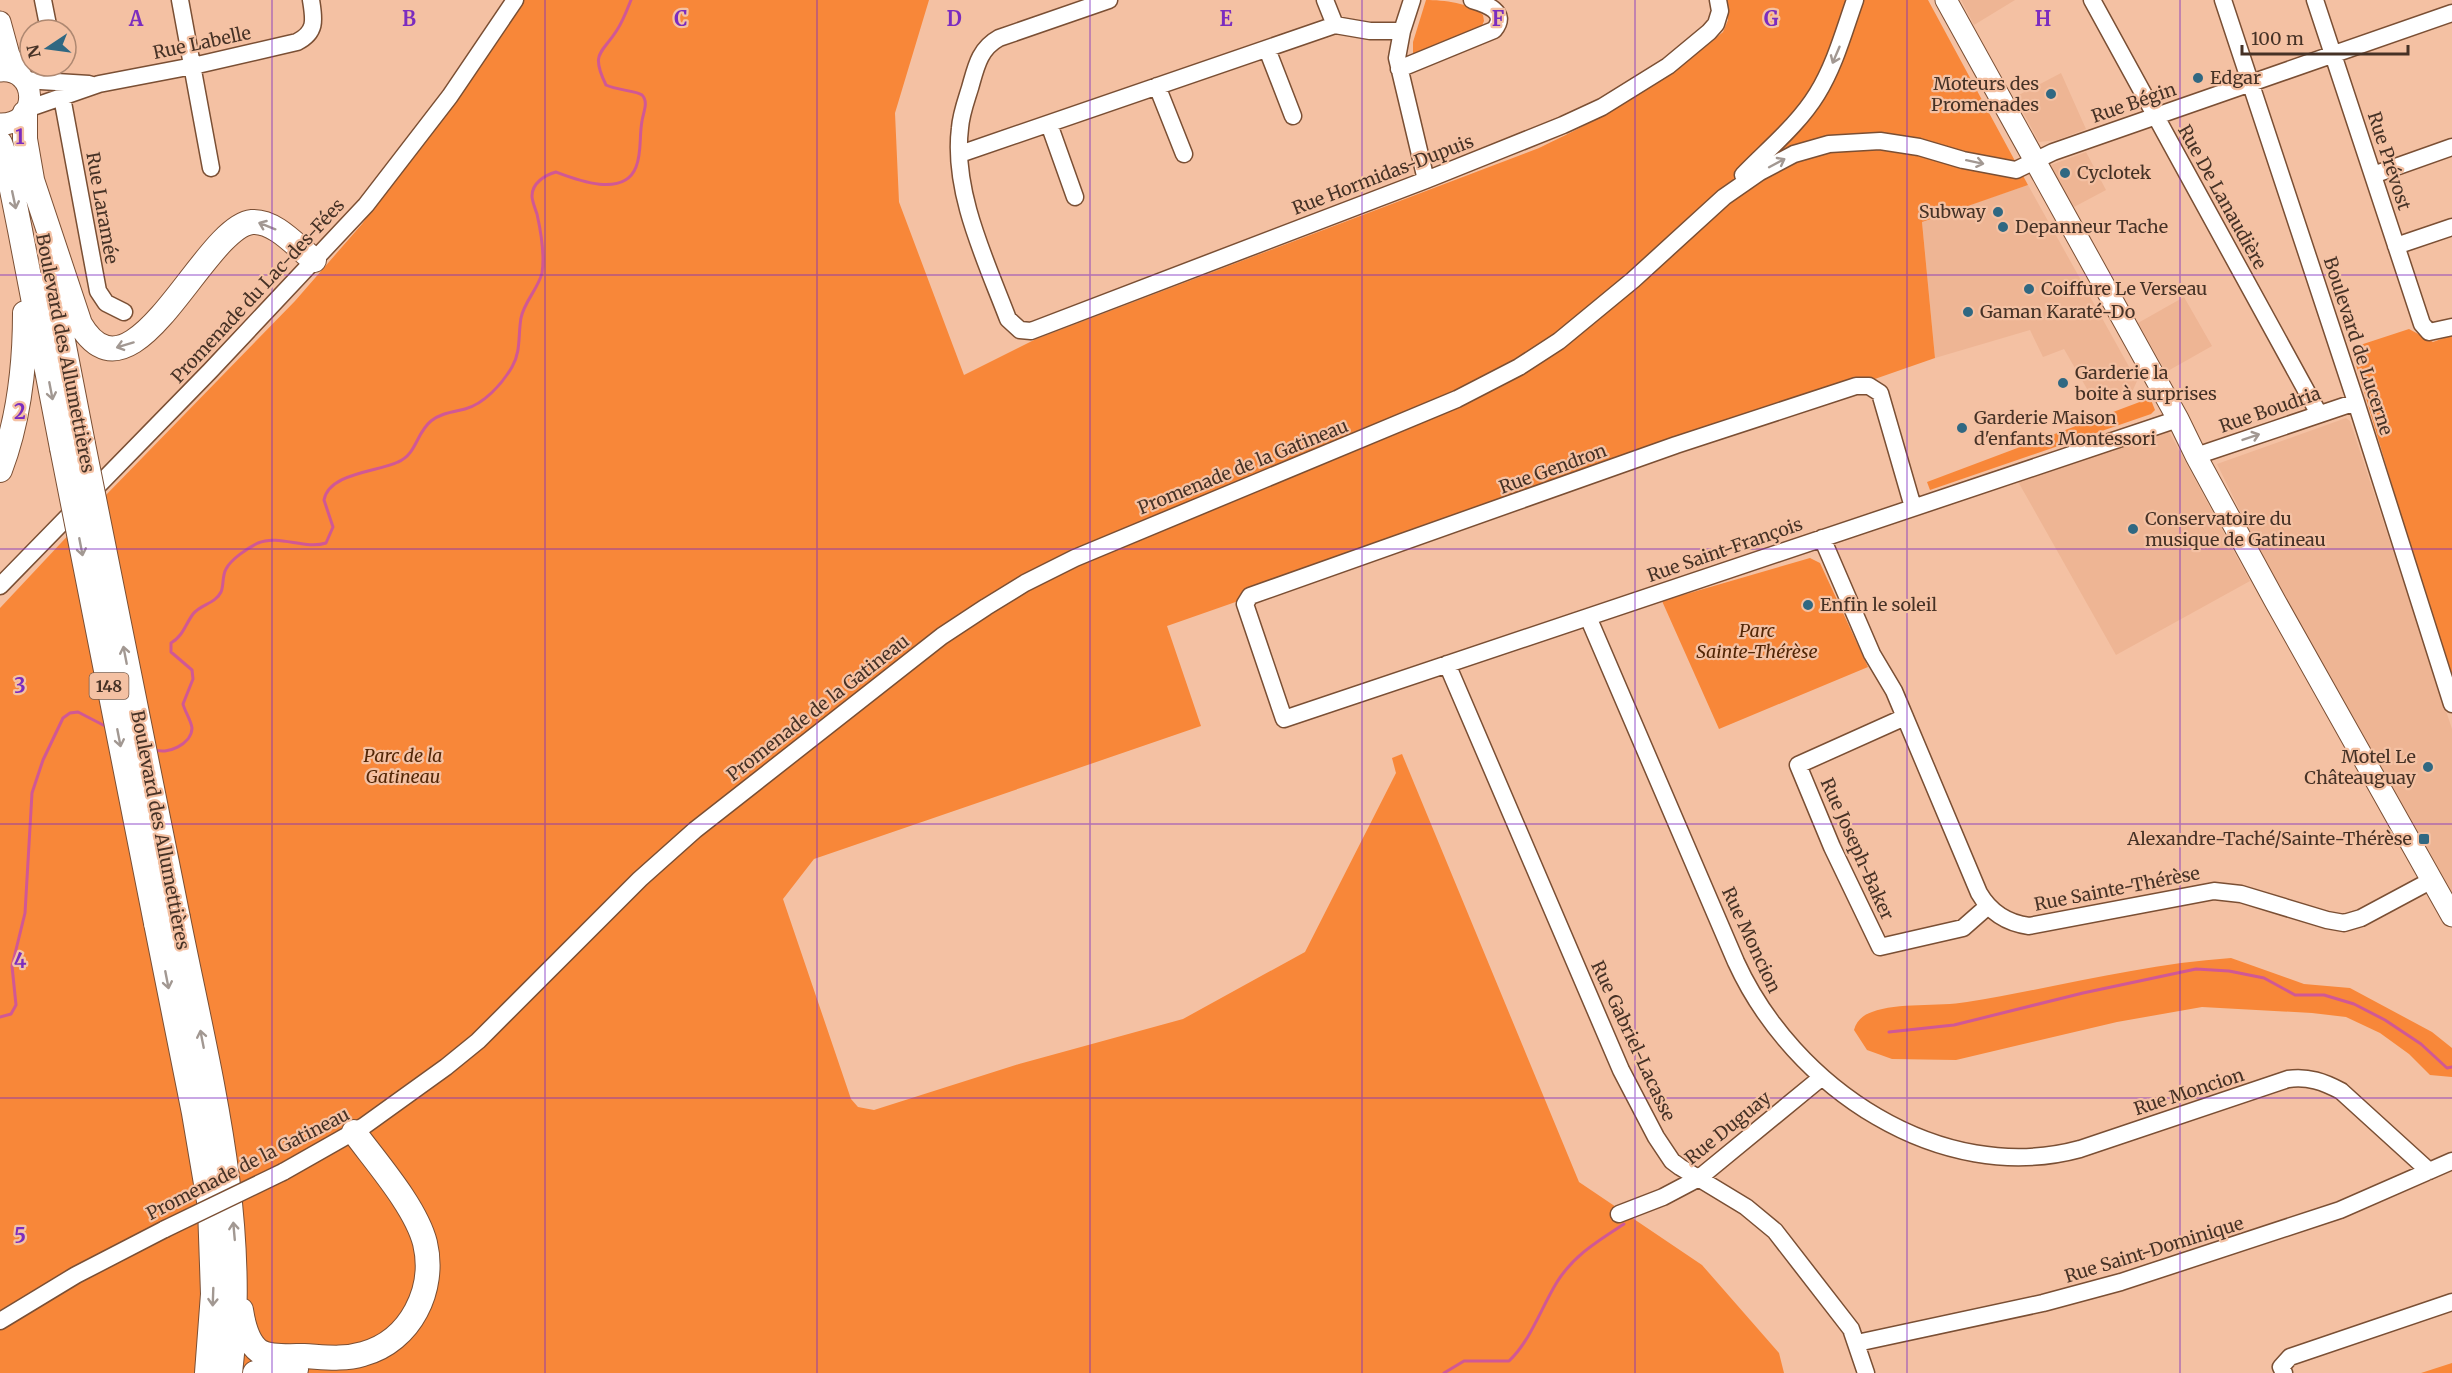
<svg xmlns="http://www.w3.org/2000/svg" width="2452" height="1373" font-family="Merriweather,serif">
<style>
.built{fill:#eeb594}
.green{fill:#f88739}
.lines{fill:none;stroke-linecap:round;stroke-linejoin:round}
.stream{stroke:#d05895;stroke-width:3}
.minor-casing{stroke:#7a4f34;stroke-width:19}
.major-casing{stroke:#7a4f34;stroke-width:23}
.highway-casing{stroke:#7a4f34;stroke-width:26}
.minor{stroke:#fff;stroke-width:16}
.major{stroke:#fff;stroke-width:21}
.highway{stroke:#fff;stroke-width:24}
.minor-bridge-casing{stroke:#7a4f34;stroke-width:19;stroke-linecap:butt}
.highway-bridge-casing{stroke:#7a4f34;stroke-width:26;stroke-linecap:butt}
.minor-bridge{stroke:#fff;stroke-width:16}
.highway-bridge{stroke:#fff;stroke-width:24}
.oneway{stroke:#a29892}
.grid{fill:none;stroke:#7b2cbf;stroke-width:1.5;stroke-opacity:0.55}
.poi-dot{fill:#306882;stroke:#f4c1a3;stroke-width:2}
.labels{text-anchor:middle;stroke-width:4.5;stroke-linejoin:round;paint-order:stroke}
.shield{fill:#f4c1a3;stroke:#7a5d4c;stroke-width:1.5}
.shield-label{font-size:16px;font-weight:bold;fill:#463226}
.street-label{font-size:18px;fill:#463226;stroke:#f4c1a3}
.poi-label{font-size:18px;fill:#463226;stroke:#f4c1a3;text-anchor:start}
.park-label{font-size:18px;font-style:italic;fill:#522606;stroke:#f4c1a3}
.grid-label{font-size:20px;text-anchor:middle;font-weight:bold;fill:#7b2cbf;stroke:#f4c1a3;stroke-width:4.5;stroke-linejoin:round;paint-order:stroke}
</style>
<rect width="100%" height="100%" fill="#f4c1a3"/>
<path class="built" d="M1961,0h54l-41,25z
M2061,73l25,56 -29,11 -18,2 -24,-45z
M2086,152l20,38 -32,17 -22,-37 -1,-5z
M2028,185l109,196 -5,11 -38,9 -30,-52 -21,8 -13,-27 -95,28 -13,-137z
M2184,297l28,49 -46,26 -28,-49z
M2346,418l4,3 102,308v174l-174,-315 -61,-124z
M2166,426l84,155 -134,74 -100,-177z"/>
<path class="green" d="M522,0h407l-34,113 4,89 65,173 72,-36 503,-191c69,-33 125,-65 184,-116l5,-12 -3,-20h203l100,185 -106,37 13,136 -768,268 34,100 -387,133 -31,40 68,200 7,8 16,3 145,-46 164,-45 122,-67 91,-179 -4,-15 10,-4 177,428 123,83 77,88 5,20h-1784v-765l105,-112 190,-195 67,-77z
M1426,0c17,0 45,3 57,15l1,6 -3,7 -68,28v-14z
M2409,329l24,13 19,-7v351l-101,-338z
M2145,400h6l4,10 -4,4 -221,76 -3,-8z
M1810,558l10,5 48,104 -149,62 -57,-128z
M2231,958l73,26 46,4 82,44 20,16v29l-22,-2 -21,-21 -29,-21 -34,-16 -34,-4 -110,-6 -85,15 -161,38 -64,-1 -25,-9 -13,-20c2,-8 8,-15 18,-18 26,-10 66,-5 95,-10 88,-14 175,-38 264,-44z
M2452,1363v10h-31z"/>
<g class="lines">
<path class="stream" d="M154,749c12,7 38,-5 38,-21 -1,-8 -7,-16 -9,-24l10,-25 -1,-9 -21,-18v-9c12,-7 14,-18 22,-29 8,-10 22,-10 28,-22 3,-7 1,-16 5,-23 5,-10 22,-21 32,-26 21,-9 47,7 68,0l7,-16 -9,-27c5,-27 53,-28 74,-38 19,-8 18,-29 33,-41 10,-8 22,-9 34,-12 19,-5 37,-25 47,-42 9,-15 6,-32 9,-49 3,-16 17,-29 21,-45 3,-19 -1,-41 -5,-59 -2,-6 -5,-13 -5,-18 0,-13 13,-21 24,-24 21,8 68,26 80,-5 6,-15 3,-30 6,-46 1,-8 7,-19 0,-26 -5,-4 -26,-5 -36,-10 -16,-33 -4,-31 11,-55 6,-9 10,-20 14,-30
M0,1017l11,-3 5,-9 -4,-39 13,-53 7,-120 11,-33 20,-42 7,-5 8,-1 29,15
M1889,1032l65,-7 129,-32 113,-24 33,2 35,7 31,17h29l30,9 31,16 36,24 26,24 5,-1
M1444,1373l20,-12h45c22,-21 32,-53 48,-79 17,-27 41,-41 67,-58"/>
<g class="minor-casing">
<path id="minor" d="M43,0l6,30
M180,0l31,168
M1109,0l-110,38c-20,11 -23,29 -29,50 -4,13 -9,26 -10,40 -8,63 26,133 48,191l12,11 11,1 395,-151 137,-55 39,-18 66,-41 41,-34 7,-8 4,-13 -2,-11
M1325,0l10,25
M1412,0l-10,31 -5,27 29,122
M2092,0l227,414
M2223,0l133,402 96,302
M2315,0l107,324 7,8 23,-5
M1267,49l26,67
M1399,69l95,-39c15,-18 -8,-26 -22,-30
M24,80l65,4
M1157,86l27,68
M62,97l36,194 8,12 18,9
M27,109l72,-25 94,-18 104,-24c20,-10 17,-23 14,-42
M1049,124l26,73
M960,154l375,-129 35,6h32
M1743,175c25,-26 55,-50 74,-81 18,-29 27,-63 38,-94
M2373,175l79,-28
M2396,246l56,-19
M2196,456l160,-54
M1913,507l-33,-114 -11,-7h-13l-180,59 -426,151 -5,8 39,115 894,-300
M1822,538l50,116 22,37 85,202c11,19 28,30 50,33l185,-35 27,3 86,26 17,3 17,-5 71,-38
M0,586l210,-215 156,-166 84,-109 65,-96
M1588,617l148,345c57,125 204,225 344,187l208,-70c20,-3 36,3 53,12l88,80
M1447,664l174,406 35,67 16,24 8,6 66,40 29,24 76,98 15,44
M1905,717l-107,48 34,82 48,100 83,-19 25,-22
M283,1172l81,-46 82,-59 32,-26 162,-162 55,-49 247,-194 44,-29 39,-24 50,-25 382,-159 62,-32 40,-26 74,-61 91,-83 36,-25 34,-18 35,-10 51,-3 39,6 44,13 53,10 37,-18 399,-139
M1619,1214l44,-17 36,-19 123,-101
M0,1321l76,-46 89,-46
M1857,1343l186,-40 78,-21 219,-72 112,-49
M2284,1373l-3,-6 9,-10 162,-55"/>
</g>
<g class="major-casing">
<path id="major" d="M1946,0l232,419 18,37 79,145 177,315
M0,22l9,33 13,23
M0,71c38,-4 41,54 0,53"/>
</g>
<g class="highway-casing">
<path id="highway" d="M25,113v26l9,52
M0,143l6,17 14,70 42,218
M31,177l49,147c53,90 123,-97 172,-102 23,-2 46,26 62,38
M51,279l32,165
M0,470c19,-50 25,-104 25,-157
M178,918c30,151 71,301 52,455
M156,923l38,190 16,94 3,87 -6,79
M241,1310c2,13 6,32 18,41 11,7 32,5 45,5 20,1 39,4 59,-2 48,-13 73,-65 62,-111 -9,-36 -49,-81 -71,-111
M255,1373l19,-5 22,1"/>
</g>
<use href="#minor" class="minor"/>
<use href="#major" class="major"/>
<use href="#highway" class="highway"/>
<g class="minor-bridge-casing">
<path id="minor-bridge" d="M165,1229l118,-57"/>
</g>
<g class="highway-bridge-casing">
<path id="highway-bridge" d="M83,444l95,474
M62,448l94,475"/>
</g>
<use href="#minor-bridge" class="minor-bridge"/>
<use href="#highway-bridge" class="highway-bridge"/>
</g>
<defs><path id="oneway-shaft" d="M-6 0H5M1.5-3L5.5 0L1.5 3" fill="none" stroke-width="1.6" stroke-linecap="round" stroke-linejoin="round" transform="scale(1.5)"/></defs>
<g class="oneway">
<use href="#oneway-shaft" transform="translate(1836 55) rotate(113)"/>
<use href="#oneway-shaft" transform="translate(1975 162) rotate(12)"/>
<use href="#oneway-shaft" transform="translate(1777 163) rotate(-28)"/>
<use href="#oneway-shaft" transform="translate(14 200) rotate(78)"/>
<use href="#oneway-shaft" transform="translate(267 226) rotate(-158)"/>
<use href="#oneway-shaft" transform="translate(125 345) rotate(163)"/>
<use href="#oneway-shaft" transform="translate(51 391) rotate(79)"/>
<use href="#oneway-shaft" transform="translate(2251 437) rotate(-19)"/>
<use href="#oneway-shaft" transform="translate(81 547) rotate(79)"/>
<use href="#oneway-shaft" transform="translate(125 655) rotate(-101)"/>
<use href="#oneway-shaft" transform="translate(119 738) rotate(79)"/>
<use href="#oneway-shaft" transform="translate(167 980) rotate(79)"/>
<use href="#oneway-shaft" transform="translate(202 1039) rotate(-101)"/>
<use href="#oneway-shaft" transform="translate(234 1231) rotate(-95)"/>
<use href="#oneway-shaft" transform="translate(213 1297) rotate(92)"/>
</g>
<path class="grid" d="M272,0v1373M545,0v1373M817,0v1373M1090,0v1373M1362,0v1373M1635,0v1373M1907,0v1373M2180,0v1373M0,275h2452M0,549h2452M0,824h2452M0,1098h2452"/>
<g class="poi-dot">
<circle cx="2198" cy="78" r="6"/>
<circle cx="2051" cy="94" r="6"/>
<circle cx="2065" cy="173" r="6"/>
<circle cx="1998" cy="212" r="6"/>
<circle cx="2003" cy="227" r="6"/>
<circle cx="2029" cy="289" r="6"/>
<circle cx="1968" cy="312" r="6"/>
<circle cx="2063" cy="383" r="6"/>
<circle cx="1962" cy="428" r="6"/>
<circle cx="2133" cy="529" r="6"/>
<circle cx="1808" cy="605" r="6"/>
<circle cx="2428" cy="767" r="6"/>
<rect x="2418" y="833" width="12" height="12" rx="3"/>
</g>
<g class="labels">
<rect class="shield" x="89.5" y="673" width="39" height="26" rx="4.5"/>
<g class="shield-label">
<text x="109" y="692">148</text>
</g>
<g class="street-label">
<text transform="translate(202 43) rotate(-12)" y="6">Rue Labelle</text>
<text transform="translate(2134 103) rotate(-19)" y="6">Rue Bégin</text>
<text transform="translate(2389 161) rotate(72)" y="6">Rue Prévost</text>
<text transform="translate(1383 175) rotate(-21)" y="6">Rue Hormidas-Dupuis</text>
<text transform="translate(2222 197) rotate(61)" y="6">Rue De Lanaudière</text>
<text transform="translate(102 208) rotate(80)" y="6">Rue Laramée</text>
<text transform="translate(258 291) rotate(-47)" y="6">Promenade du Lac-des-Fées</text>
<text transform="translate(2358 346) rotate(72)" y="6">Boulevard de Lucerne</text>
<text transform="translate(65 353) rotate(79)" y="6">Boulevard des Allumettières</text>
<text transform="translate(2270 410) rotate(-19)" y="6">Rue Boudria</text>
<text transform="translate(1243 467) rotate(-22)" y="6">Promenade de la Gatineau</text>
<text transform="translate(1553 469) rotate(-20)" y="6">Rue Gendron</text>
<text transform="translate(1725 550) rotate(-19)" y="6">Rue Saint-François</text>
<text transform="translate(818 708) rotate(-38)" y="6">Promenade de la Gatineau</text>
<text transform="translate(160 830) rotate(79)" y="6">Boulevard des Allumettières</text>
<text transform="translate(1857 849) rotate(66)" y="6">Rue Joseph-Baker</text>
<text transform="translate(2117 889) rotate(-11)" y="6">Rue Sainte-Thérèse</text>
<text transform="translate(1751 940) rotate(65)" y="6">Rue Moncion</text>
<text transform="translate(1633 1041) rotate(65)" y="6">Rue Gabriel-Lacasse</text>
<text transform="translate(2189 1092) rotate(-18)" y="6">Rue Moncion</text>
<text transform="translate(1728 1128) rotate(-39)" y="6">Rue Duguay</text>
<text transform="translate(248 1164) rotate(-27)" y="6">Promenade de la Gatineau</text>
<text transform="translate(2154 1250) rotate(-17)" y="6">Rue Saint-Dominique</text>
</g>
<g class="poi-label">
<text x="2210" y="84">Edgar</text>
<text x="2039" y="90" text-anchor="end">Moteurs des<tspan x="2039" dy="21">Promenades</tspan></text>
<text x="2077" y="179">Cyclotek</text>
<text x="1986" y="218" text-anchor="end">Subway</text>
<text x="2015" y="233">Depanneur Tache</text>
<text x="2041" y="295">Coiffure Le Verseau</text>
<text x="1980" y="318">Gaman Karaté-Do</text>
<text x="2075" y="379">Garderie la<tspan x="2075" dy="21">boite à surprises</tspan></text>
<text x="1974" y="424">Garderie Maison<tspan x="1974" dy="21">d'enfants Montessori</tspan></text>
<text x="2145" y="525">Conservatoire du<tspan x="2145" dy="21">musique de Gatineau</tspan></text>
<text x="1820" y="611">Enfin le soleil</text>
<text x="2416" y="763" text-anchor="end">Motel Le<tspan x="2416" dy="21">Châteauguay</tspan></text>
<text x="2412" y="845" text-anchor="end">Alexandre-Taché/Sainte-Thérèse</text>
</g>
<g class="park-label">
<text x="1757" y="637">Parc<tspan x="1757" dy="21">Sainte-Thérèse</tspan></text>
<text x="403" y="762">Parc de la<tspan x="403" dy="21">Gatineau</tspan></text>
</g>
</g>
<g class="grid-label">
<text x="136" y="26">A</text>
<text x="409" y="26">B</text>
<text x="681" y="26">C</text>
<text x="954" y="26">D</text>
<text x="1226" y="26">E</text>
<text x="1498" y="26">F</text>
<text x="1771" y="26">G</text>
<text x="2043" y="26">H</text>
<text x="20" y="144">1</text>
<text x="20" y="419">2</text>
<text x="20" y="693">3</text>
<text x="20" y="968">4</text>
<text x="20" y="1243">5</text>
</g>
<g transform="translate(48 48) rotate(257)"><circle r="28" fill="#f4c1a3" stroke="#ae8871" stroke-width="1.5"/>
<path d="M0-4.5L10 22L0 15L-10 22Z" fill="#306882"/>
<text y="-9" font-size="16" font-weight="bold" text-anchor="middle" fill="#463226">N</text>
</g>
<path d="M2242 45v9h166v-9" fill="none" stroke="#463226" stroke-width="3"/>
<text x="2251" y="45" font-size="18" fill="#463226" stroke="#f4c1a3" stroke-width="4.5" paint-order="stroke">100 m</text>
</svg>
